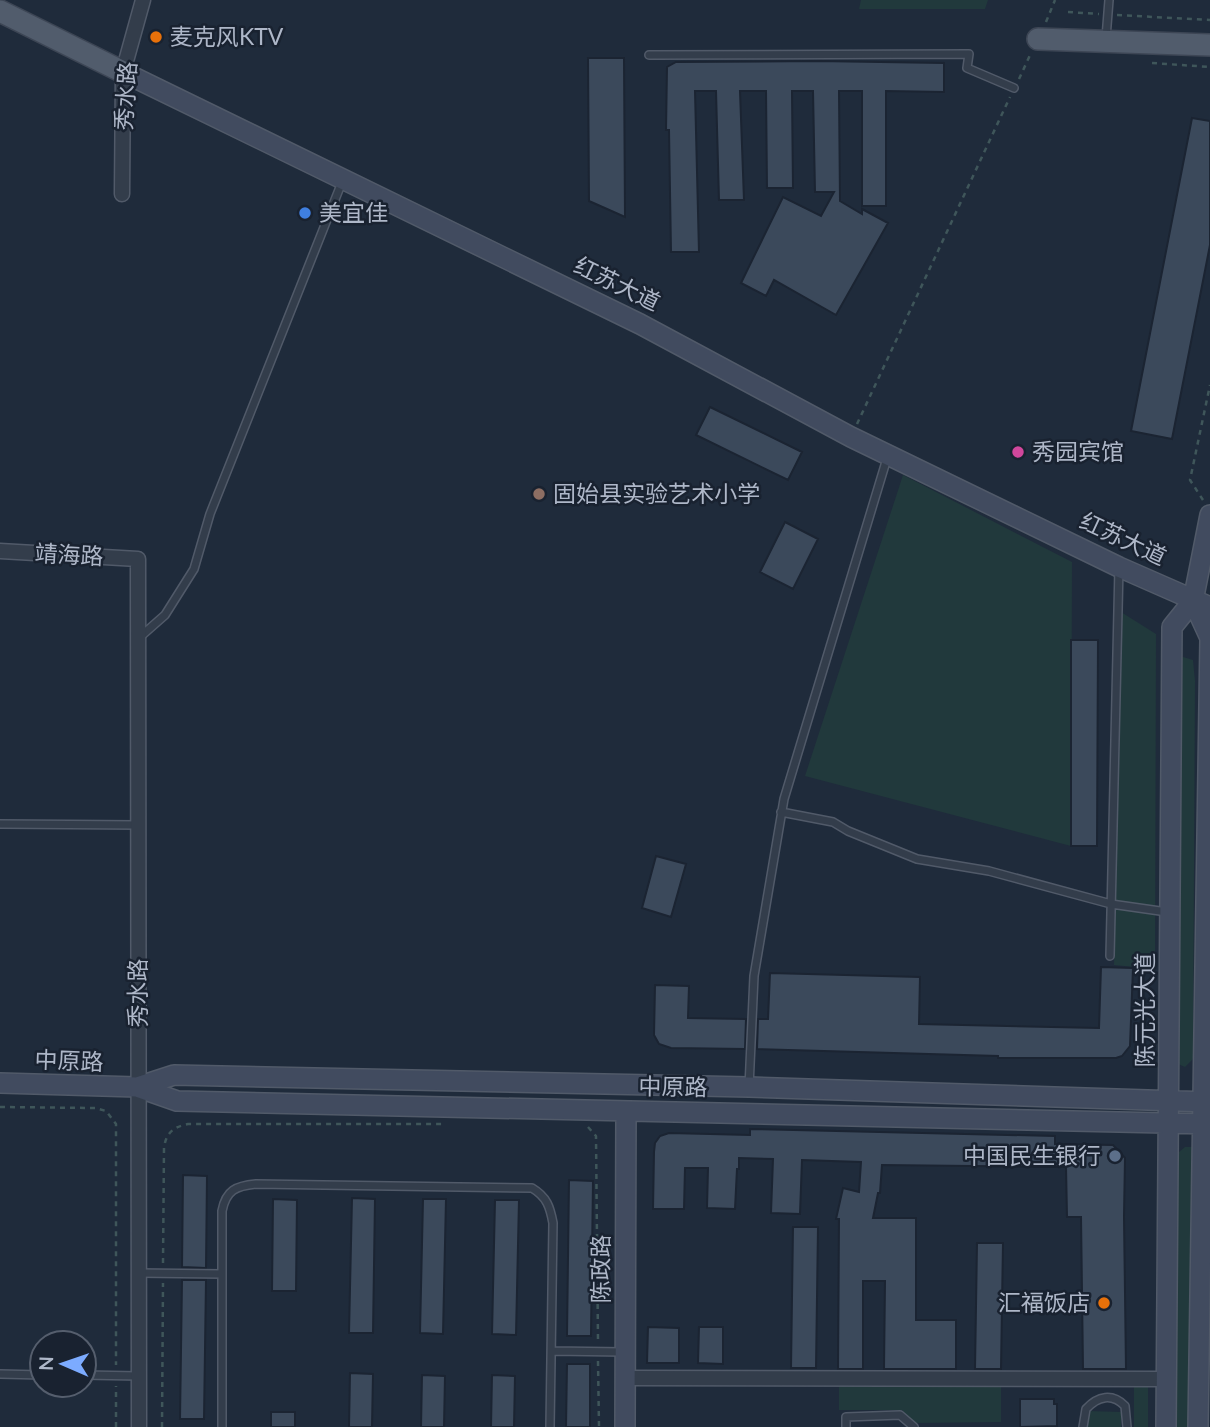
<svg xmlns="http://www.w3.org/2000/svg" width="1210" height="1427" font-family="Lato,'Noto Sans SC',sans-serif">
<style>
.green{fill:#21393c}
.building{fill:#3b495b;stroke:#1b2432;stroke-width:2}
.lines{fill:none;stroke-linecap:round;stroke-linejoin:round}
.lane-casing{stroke:#515a69;stroke-width:10}
.street-casing{stroke:#515a69;stroke-width:17}
.secondary-casing{stroke:#515a69;stroke-width:22}
.primary-casing{stroke:#3d4655;stroke-width:24}
.path{stroke:#3f565a;stroke-width:2.5;stroke-dasharray:5 5;stroke-linecap:butt}
.lane{stroke:#333d4b;stroke-width:7}
.street{stroke:#333d4b;stroke-width:14}
.secondary{stroke:#414b5f;stroke-width:19}
.primary{stroke:#515c6c;stroke-width:21}
.food-dot{fill:#e8710a;stroke:#192230;stroke-width:2.5}
.shop-dot{fill:#3f7fe0;stroke:#192230;stroke-width:2.5}
.hotel-dot{fill:#d1479c;stroke:#192230;stroke-width:2.5}
.education-dot{fill:#8d6e63;stroke:#192230;stroke-width:2.5}
.service-dot{fill:#5c6f8a;stroke:#192230;stroke-width:2.5}
.labels{text-anchor:middle;stroke-width:5;stroke-linejoin:round;paint-order:stroke}
.poi-label{font-size:23px;fill:#aeb7c8;stroke:#192230;text-anchor:start}
.street-label{font-size:23px;fill:#aeb7c8;stroke:#192230}
</style>
<rect width="100%" height="100%" fill="#1f2b3b"/>
<path class="green" d="M861,0h127l-3,9h-126z
M903,475l169,87 -1,284 -266,-70z
M1121,612l35,22 -1,335 -41,-4z
M1183,657l10,3 2,21 -2,378 -8,8 -9,-4 1,-404z
M1185,1147h7l4,5 -3,275h-20l5,-265 1,-10z
M839,1383l162,1v38l-86,1 -13,-13h-63z
M1134,1385l14,1v41h-14z
M1088,1411l33,1v15h-34z"/>
<path class="building" d="M588,58h36l1,159 -36,-16z
M817,61l127,2v29l-58,-1v115h-24v-115h-23l1,110 22,13v-5l26,14 -52,92 -62,-35 -8,16 -25,-13 42,-86 38,19 13,-24h-19l-2,-101h-21l1,97h-26l-1,-97h-26l4,109h-25l-3,-109h-21l4,161h-28l-2,-122h-3l1,-63 9,-5z
M1192,118l18,3v124l-38,194 -41,-8z
M710,407l92,45 -14,28 -92,-45z
M785,522l33,17 -25,50 -33,-17z
M1071,640h27l-1,206h-26z
M656,856l30,8 -15,53 -29,-9z
M1101,967l32,1 -3,78 -8,10 -6,2h-118v-2l-241,-7 1,-30h10l2,-46 150,4 -1,47 180,4z
M655,985l34,1 -1,32 58,1 -1,30 -74,-1 -12,-4 -5,-9z
M750,1129l305,7v8l58,1 12,13 -1,59 2,152h-43l-2,-152h-14l-1,-50 -184,-2 -2,28h-2l-5,25h43v102h40v49h-72l1,-88h-22v88h-25l1,-150h-3l7,-31 16,4 2,-30 -59,-2 -2,54 -29,-1 2,-54 -34,-1v11h-2l-2,40 -28,-1 1,-40h-23l-1,41h-31l1,-57 1,-9 5,-7 9,-3 81,2z
M183,1175l24,1 -1,92 -24,-1z
M569,1180l24,1 -2,155h-24z
M352,1198l23,1 -2,134h-24z
M273,1199l24,1 -1,91h-24z
M423,1199h23l-3,135 -23,-1z
M495,1200h24l-3,135 -24,-1z
M793,1227h25l-2,141h-25z
M977,1243h26l-2,126h-26z
M182,1280h24l-2,139h-24z
M648,1327l31,1v35h-32z
M699,1327h24v37l-25,-1z
M567,1364h23v63h-24z
M350,1373l23,1 -1,53h-23z
M422,1375l23,1 -1,51h-23z
M492,1375l23,1 -1,51h-23z
M1020,1399h34v5h3v22l-37,1z
M271,1412h24v15h-24z"/>
<g class="lines">
<g class="lane-casing">
<path id="lane" d="M1106,38l3,-38
M649,55l320,-1 -2,14 47,20
M140,637l25,-22 29,-46 16,-55 132,-332
M781,812l52,10 15,9 69,28 72,12 122,33 56,8
M0,824l138,1
M1110,956l9,-389
M749,1087l5,-111 30,-177 104,-344
M139,1273l83,1
M552,1351l72,1
M0,1374l42,1
M84,1375l55,1
M222,1427v-216c4,-21 14,-25 34,-27l276,4c15,9 18,19 21,35l-3,204
M846,1427v-10l54,-2 14,12
M1083,1427l3,-18c12,-13 26,-16 39,-3l2,21"/>
</g>
<g class="street-casing">
<path id="street" d="M122,194l1,-122 20,-72
M0,551l138,8 1,868
M625,1378l541,1"/>
</g>
<g class="secondary-casing">
<path id="secondary" d="M123,72l517,252 211,113 268,130 91,40
M1193,601l17,37
M0,1083l137,4 40,14 1033,23
M137,1087l37,-12 575,12 461,15
M625,1427l1,-316
M1166,1427l6,-800 21,-26 17,-86
M1198,1427l12,-788"/>
</g>
<g class="primary-casing">
<path id="primary" d="M0,11l123,61
M1038,39l172,6"/>
</g>
<path class="path" d="M1068,12l31,2
M1117,15l93,5
M1046,22l9,-22
M1152,63l58,4
M1019,79l12,-26
M857,424l153,-327
M1203,500l-13,-20 20,-95
M0,1107l95,1 11,3 10,13v241
M588,1127l8,9 2,205
M163,1263l1,-115c2,-15 9,-21 24,-24h254
M598,1361l1,66
M116,1427v-41
M162,1427l1,-144"/>
<use href="#lane" class="lane"/>
<use href="#street" class="street"/>
<use href="#secondary" class="secondary"/>
<use href="#primary" class="primary"/>
</g>
<g class="food-dot">
<circle cx="156" cy="37" r="7"/>
<circle cx="1104" cy="1303" r="7"/>
</g>
<circle class="shop-dot" cx="305" cy="213" r="7"/>
<circle class="hotel-dot" cx="1018" cy="452" r="7"/>
<circle class="education-dot" cx="539" cy="494" r="7"/>
<circle class="service-dot" cx="1115" cy="1156" r="7"/>
<g class="labels">
<g class="poi-label">
<text x="170" y="45">麦克风KTV</text>
<text x="319" y="221">美宜佳</text>
<text x="1032" y="460">秀园宾馆</text>
<text x="553" y="502">固始县实验艺术小学</text>
<text x="1101" y="1164" text-anchor="end">中国民生银行</text>
<text x="1090" y="1311" text-anchor="end">汇福饭店</text>
</g>
<g class="street-label">
<text transform="translate(126 96) rotate(-86)" y="8">秀水路</text>
<text transform="translate(617 284) rotate(26)" y="8">红苏大道</text>
<text transform="translate(1123 539) rotate(25)" y="8">红苏大道</text>
<text transform="translate(69 555) rotate(3)" y="8">靖海路</text>
<text transform="translate(138 993) rotate(-90)" y="8">秀水路</text>
<text transform="translate(1145 1010) rotate(-90)" y="8">陈元光大道</text>
<text transform="translate(69 1061) rotate(2)" y="8">中原路</text>
<text transform="translate(673 1087) rotate(1)" y="8">中原路</text>
<text transform="translate(601 1269) rotate(-90)" y="8">陈政路</text>
</g>
</g>
<g transform="translate(63 1364) rotate(272)"><circle r="33" fill="#192230" stroke="#555e6d" stroke-width="2"/>
<path d="M0-5L12 26L0 18L-12 26Z" fill="#7cabff"/>
<text y="-10" font-size="19" font-weight="bold" text-anchor="middle" fill="#aeb7c8">N</text>
</g>
</svg>
